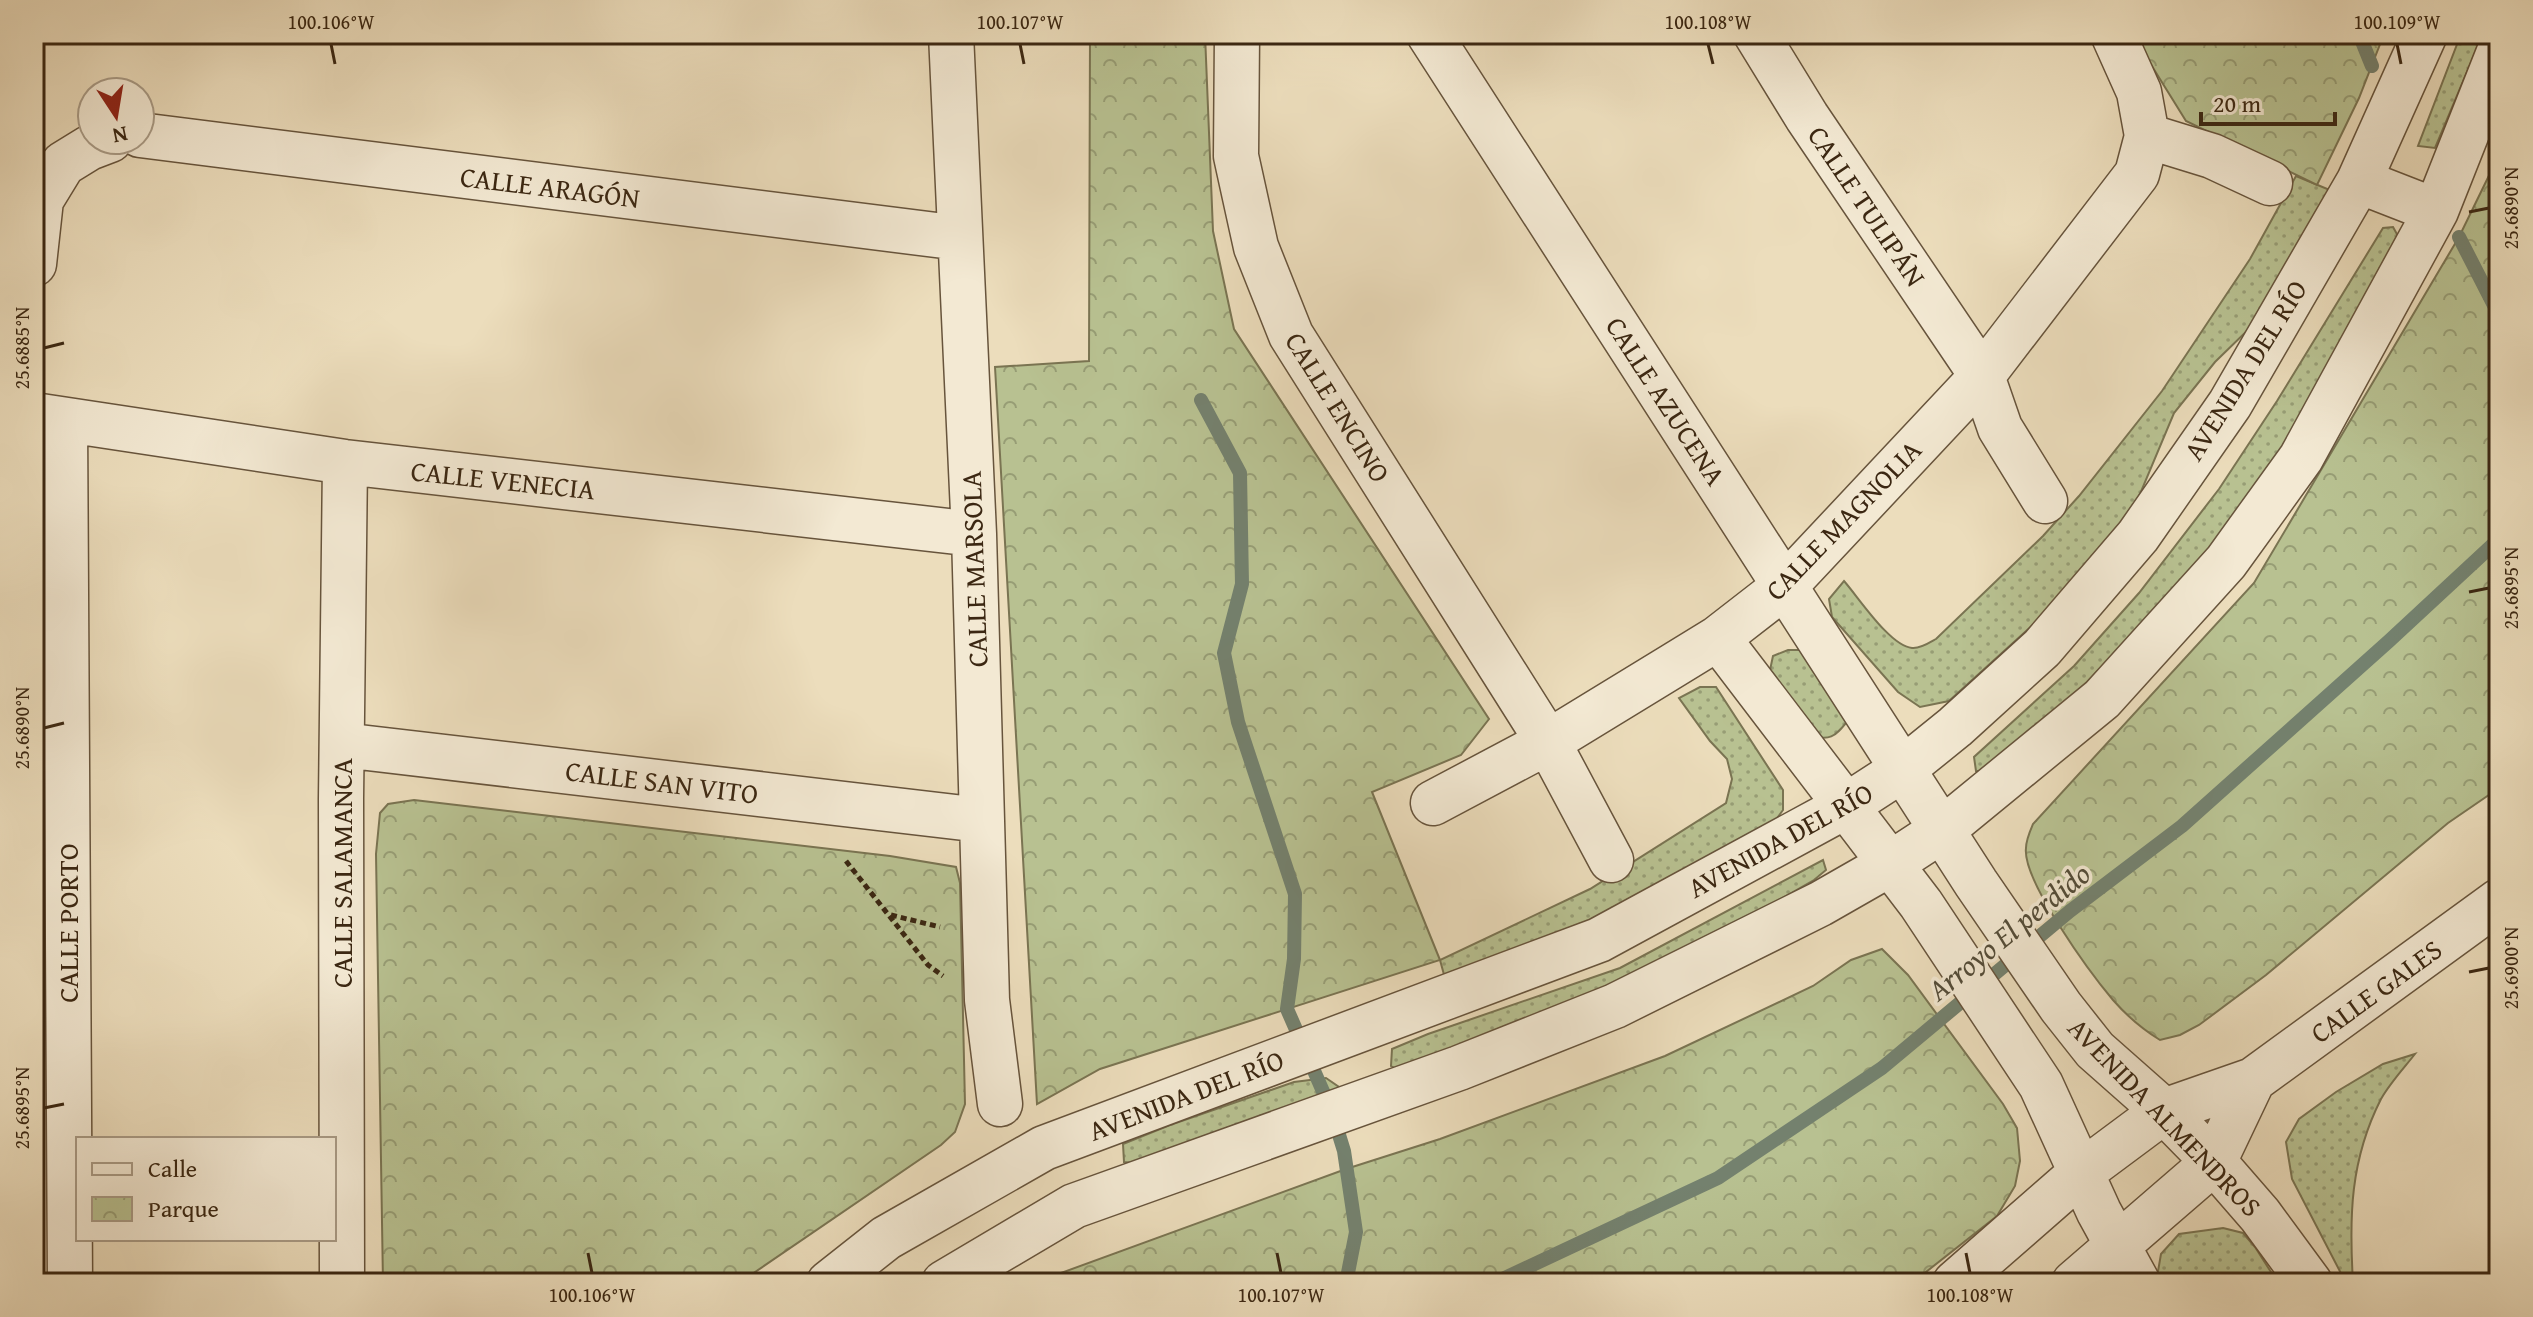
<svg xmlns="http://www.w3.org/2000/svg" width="2533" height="1317" font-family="'Gentium Book Plus',serif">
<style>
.grass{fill:url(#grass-dots);stroke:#7a7452;stroke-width:2}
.park{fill:url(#park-crowns);stroke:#7a7452;stroke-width:2}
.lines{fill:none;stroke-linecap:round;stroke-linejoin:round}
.stream{stroke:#74816e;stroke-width:14}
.minor-casing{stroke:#67543c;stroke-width:47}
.tertiary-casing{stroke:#67543c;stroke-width:47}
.path{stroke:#3b2712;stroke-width:5;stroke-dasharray:6 4;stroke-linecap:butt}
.minor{stroke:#f3e9d3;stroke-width:44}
.tertiary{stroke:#f3e9d3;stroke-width:44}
.ticks{fill:none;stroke:#3b2712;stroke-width:3}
.labels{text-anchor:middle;stroke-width:7;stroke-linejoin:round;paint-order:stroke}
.street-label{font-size:28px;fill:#3b2712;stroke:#f3e9d3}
.water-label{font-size:30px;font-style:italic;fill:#534c38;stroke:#f3e9d3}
.neatline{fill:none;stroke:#3b2712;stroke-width:3}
.ticks-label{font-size:20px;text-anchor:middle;fill:#3b2712}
</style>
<defs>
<pattern id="grass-dots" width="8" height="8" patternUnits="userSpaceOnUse" patternTransform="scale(2)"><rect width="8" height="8" fill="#b8c191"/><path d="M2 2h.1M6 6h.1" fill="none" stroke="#979d75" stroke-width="1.8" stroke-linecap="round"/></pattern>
<pattern id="park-crowns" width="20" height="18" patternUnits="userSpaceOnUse" patternTransform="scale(2)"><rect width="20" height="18" fill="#b8c191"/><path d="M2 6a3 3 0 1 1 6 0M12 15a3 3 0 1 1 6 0" fill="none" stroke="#979d75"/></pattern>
</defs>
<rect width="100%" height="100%" fill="#ecddbc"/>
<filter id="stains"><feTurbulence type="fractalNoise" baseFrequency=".0025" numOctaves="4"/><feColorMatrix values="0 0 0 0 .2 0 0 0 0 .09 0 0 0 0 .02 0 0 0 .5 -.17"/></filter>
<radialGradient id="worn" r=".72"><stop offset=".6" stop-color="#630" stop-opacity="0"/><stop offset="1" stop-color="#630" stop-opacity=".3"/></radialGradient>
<path class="grass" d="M2461,34h22l-48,114 -17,-2z
M2296,176l41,17 -50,99 -72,70 -41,51 -42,100 -44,62 -139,126 -29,6 -22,-15 -66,-75 -3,-18 15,-18c15,17 46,65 68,67 8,1 17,-5 24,-9l107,-103 36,-40 83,-105 88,-132z
M2393,227l5,9 -109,204 -73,100 -47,56 -82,86 -55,52 -48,37h-8l-2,-14 100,-91 65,-73 80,-104 58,-88 106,-173z
M1788,650h15l48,67c-16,19 -18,25 -44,18l-37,-65 3,-14z
M1700,687h16l67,103v20l-11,15 -125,74 -201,83 -6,-22 150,-71 136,-86 6,-24 -5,-20 -17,-18 -31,-43z
M1823,860l3,10 -12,10 -152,87 -253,109 -18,-10 1,-17 36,-15 192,-66z
M2415,1054c-11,14 -25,29 -34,45 -31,61 -32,118 -28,184h-7l-54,-104 -6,-37 13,-23 37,-27 47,-28z
M1326,1078l13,9 -2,8 -203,68 -10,-1 -1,-18 47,-19 124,-43z
M2223,1228l20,5 12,14 23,36h-122l5,-29 18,-20z"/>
<path class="park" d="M1090,34h115l8,197 21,98 255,390 -28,36 -89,37 68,168 -340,109 -63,35 -42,-737 94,-6z
M2132,34h252l-25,64 -42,87 -131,-64z
M2499,155v633l-51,35 -182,152 -67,50 -19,10 -20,5c-18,-11 -33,-24 -47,-40 -22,-26 -91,-120 -87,-152 0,-8 4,-17 7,-24l221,-241 205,-346z
M414,800l476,56 66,11 4,16 5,221 -10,28 -14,13 -202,138h-356l-7,-429 4,-41 8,-9z
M1882,949l26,26 95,129 14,24 3,33 -5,25 -18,30 -85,67h-871l20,-10 285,-104 94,-30 225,-83 148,-70 38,-26z"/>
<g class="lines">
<path class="stream" d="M2359,34l13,32
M2459,237l40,78
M1201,400l39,73 2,111 -18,69 14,69 57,172 -1,65 -7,50 45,103 12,39 12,81 -10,51
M1494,1283l224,-105 164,-110 188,-157 112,-85 207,-185 110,-102"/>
<g class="minor-casing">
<path id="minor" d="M951,34l23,500 13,466 13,104
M1237,34l-1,122 20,91 35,88 257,407 63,118
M1429,34l547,849 85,124 34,43 69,61 50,51 46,53 50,68
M1756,34l51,83 175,259 18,52 45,73
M140,135l820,103
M2147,136l65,20 58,27
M34,264l7,-64 22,-36 26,-16 21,-8
M34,415l311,47 629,72
M65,420l5,863
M1718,638l203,266 120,181 58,127 39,71
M342,745l639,75
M1433,803l115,-61 126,-77 44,-27 67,-52 197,-210 155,-202 10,-38 -8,-44 -26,-58
M342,1283l-1,-484 4,-337
M1955,1283l127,-111 82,-61 89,-31 246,-179
M2074,1283l140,-121 39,-82"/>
</g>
<g class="tertiary-casing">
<path id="tertiary" d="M2359,181l77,30
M829,1283l57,-45 158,-90 555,-208 247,-134 57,-37 52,-42 87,-79 96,-112 92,-132 129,-223 66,-147
M944,1283l130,-77 385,-138 156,-62 205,-102 70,-40 52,-34 160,-131 124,-137 75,-104 135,-247 63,-159"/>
</g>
<path class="path" d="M846,861l82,104 15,11
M891,915l49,12"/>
<use href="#minor" class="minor"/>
<use href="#tertiary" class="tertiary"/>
</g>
<path class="ticks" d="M331,44l4,20M1020,44l4,20M1708,44l5,20M2397,44l4,20M2469,212l20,-4M44,348l20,-5M2469,592l20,-4M44,728l20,-5M2469,972l20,-4M44,1108l20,-4M588,1253l4,20M1277,1253l4,20M1966,1253l4,20"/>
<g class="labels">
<g class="street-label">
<text transform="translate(550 187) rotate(7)" y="10">CALLE ARAGÓN</text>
<text transform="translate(1867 206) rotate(56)" y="10">CALLE TULIPÁN</text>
<text transform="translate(2245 370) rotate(-58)" y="10">AVENIDA DEL RÍO</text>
<text transform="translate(1666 401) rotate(57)" y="10">CALLE AZUCENA</text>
<text transform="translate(1338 407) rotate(58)" y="10">CALLE ENCINO</text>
<text transform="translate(503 480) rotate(6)" y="10">CALLE VENECIA</text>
<text transform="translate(1843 520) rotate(-46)" y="10">CALLE MAGNOLIA</text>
<text transform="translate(974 569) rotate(-92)" y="10">CALLE MARSOLA</text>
<text transform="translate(662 782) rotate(7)" y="10">CALLE SAN VITO</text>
<text transform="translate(1780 840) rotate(-29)" y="10">AVENIDA DEL RÍO</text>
<text transform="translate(342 873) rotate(-90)" y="10">CALLE SALAMANCA</text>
<text transform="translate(68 923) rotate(-90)" y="10">CALLE PORTO</text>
<text transform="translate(2376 991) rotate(-36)" y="10">CALLE GALES</text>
<text transform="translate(1186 1095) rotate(-21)" y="10">AVENIDA DEL RÍO</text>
<text transform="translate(2165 1117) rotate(46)" y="10">AVENIDA ALMENDROS</text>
</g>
<g class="water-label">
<text transform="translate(2009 932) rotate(-39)" y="10">Arroyo El perdido</text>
</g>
</g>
<rect width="2533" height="1317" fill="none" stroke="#ecddbc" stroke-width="88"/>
<rect x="76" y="1137" width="260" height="104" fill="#f3e9d3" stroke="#a99b86" stroke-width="2"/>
<rect x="92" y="1163" width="40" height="12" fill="#f3e9d3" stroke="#a99b86" stroke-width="2"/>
<text x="148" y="1177" font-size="24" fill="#3b2712">Calle</text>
<rect x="92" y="1197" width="40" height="24" fill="url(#park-crowns)" stroke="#a99b86" stroke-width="2"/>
<text x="148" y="1217" font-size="24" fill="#3b2712">Parque</text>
<g transform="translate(116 116) rotate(168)"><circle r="38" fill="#f3e9d3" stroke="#a99b86" stroke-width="2"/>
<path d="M0-6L14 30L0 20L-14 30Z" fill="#8f2418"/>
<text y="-12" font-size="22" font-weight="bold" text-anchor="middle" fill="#3b2712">N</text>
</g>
<path d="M2201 112v12h134v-12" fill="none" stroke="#3b2712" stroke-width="4"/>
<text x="2213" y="112" font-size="24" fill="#3b2712" stroke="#f3e9d3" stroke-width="6" paint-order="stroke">20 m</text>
<rect x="44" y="44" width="2445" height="1229" class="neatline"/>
<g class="ticks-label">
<text x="331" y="29">100.106°W</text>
<text x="1020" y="29">100.107°W</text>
<text x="1708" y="29">100.108°W</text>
<text x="2397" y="29">100.109°W</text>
<text transform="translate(2511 208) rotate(-90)" y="7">25.6890°N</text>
<text transform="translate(22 348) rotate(-90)" y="7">25.6885°N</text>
<text transform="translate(2511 588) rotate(-90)" y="7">25.6895°N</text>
<text transform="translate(22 728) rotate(-90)" y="7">25.6890°N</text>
<text transform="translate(2511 968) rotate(-90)" y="7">25.6900°N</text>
<text transform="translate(22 1108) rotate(-90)" y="7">25.6895°N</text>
<text x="592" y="1302">100.106°W</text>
<text x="1281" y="1302">100.107°W</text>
<text x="1970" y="1302">100.108°W</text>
</g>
<rect width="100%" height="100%" filter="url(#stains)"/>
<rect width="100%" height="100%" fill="url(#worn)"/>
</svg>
